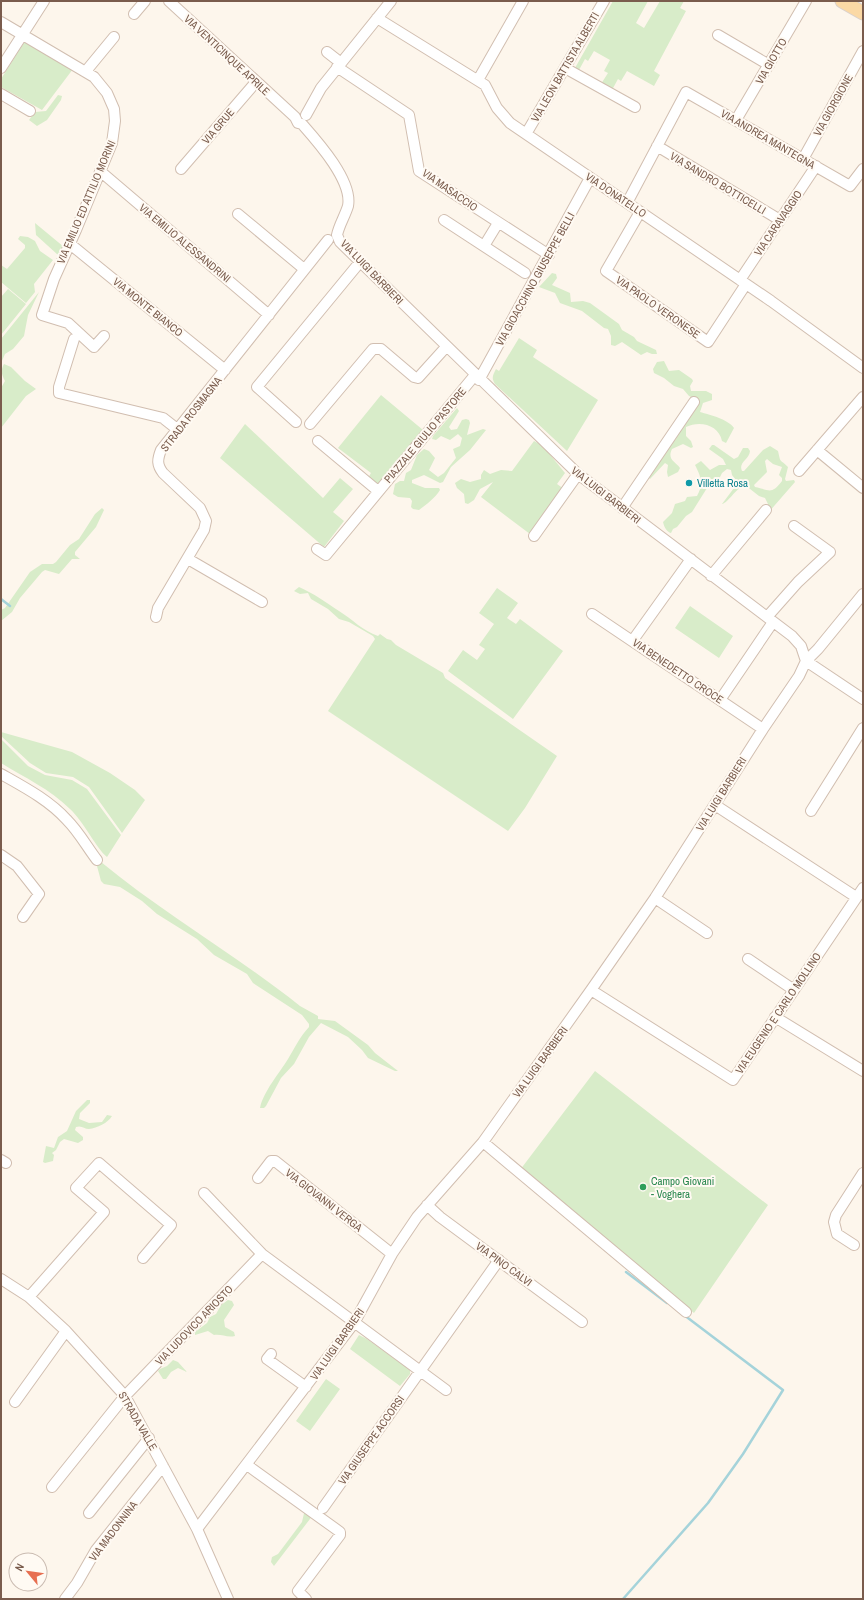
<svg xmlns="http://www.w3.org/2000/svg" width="864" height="1600" font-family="'Archivo Narrow',sans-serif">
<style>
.green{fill:#d8ecc9;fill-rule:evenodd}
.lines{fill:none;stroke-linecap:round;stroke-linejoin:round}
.stream{stroke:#a5d3da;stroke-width:2.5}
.minor-casing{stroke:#d1beb0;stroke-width:12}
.major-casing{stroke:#dad1cd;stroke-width:15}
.minor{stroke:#fff;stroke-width:10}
.major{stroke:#fbd9a5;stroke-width:13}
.culture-dot{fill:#0f9aa8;stroke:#fffaf3;stroke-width:1.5}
.leisure-dot{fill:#2e9e5b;stroke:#fffaf3;stroke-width:1.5}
.labels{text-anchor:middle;stroke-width:4;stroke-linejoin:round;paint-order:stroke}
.street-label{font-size:11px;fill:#7a5c4d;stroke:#fffaf3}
.culture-label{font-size:11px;fill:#0d838f;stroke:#fffaf3;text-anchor:start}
.leisure-label{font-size:11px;fill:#27864d;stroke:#fffaf3;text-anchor:start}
</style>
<rect width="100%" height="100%" fill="#fdf6ec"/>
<path class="green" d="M613,1h35l-12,22 8,5 16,-27h24l-4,7 6,3 -32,60 6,4 -6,11 -27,-15 -6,10 -3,-2 -6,11 -11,-6 7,-11 -4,-2 6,-11 -16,-9 -6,10 -3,-2 -6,11 -4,-2z
M25,41l48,28 -31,41 -41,-23v-8z
M58,95l4,1 -1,4 -14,20 -10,6 -8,-6 6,-8 11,-1z
M35,223l29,24 -6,8 -22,-20z
M20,236l8,1 7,4 5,10 13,9 -19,24 1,8 -9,11 -25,-21v-17l6,4 18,-21v-3l-7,-6z
M552,273l4,1 1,4 -5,7 18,8 1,9 12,-1 7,2 29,21 3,6 12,7 3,4 19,9 1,4h-5l-5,-2 -6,3 -19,-13 -7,4 -4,-1v-9l-3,-7 -4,-1 -22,-17 -22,-8 -5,-10 -16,-6z
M8,289l18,15 -25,31v-38z
M39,292l-11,23 -4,21 -11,13 -8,5 -4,9v-24z
M519,338l18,12 -4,7 65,43 -31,51 -72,-67c-4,-6 -2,-9 1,-15l3,2z
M664,361l5,10 10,-1 13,9 1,2 -3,5 1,5h15l6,3v6l-9,3 -3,9c10,3 28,7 34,16l-8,15 -4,-2c-3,-16 -22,-21 -36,-14v9l5,5 2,6 -2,1 -8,-4 -11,5c-5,11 3,12 8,19l-2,4 -10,5 -1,-5 1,-7 -3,-2 -15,16 -1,-1 14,-25 13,-14 18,-41 -5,-2 -6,-7 -9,-3 -10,-8 -10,-5 -1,-4 4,-7z
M4,364l7,3 14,14 11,8 -10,7 -25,32v-40l4,-7c-3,-6 -5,-10 -1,-17z
M381,395l42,35 -46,55 -9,-7 3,-5 -33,-25z
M457,408l2,3 -10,16 2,3 6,-1 5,-9 4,-1 3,1 1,3 -3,12 16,-6 3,1 -16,20 -19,17 -8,15 -3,1 -16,-8 -12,5v3l13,5h14l1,2c-5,8 -13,14 -21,20l-6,-1 -2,-2 1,-6 -2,-3 -12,-1 -5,-3 2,-10 5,-3h4l2,-8 5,-3 6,-15 7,-6 5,2 6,7 -6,12 9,7 6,-4 12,-15 -3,-9 7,-3 2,-8 -4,-4 -8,6 -9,-4 -5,4 -4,-1 1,-3z
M245,424l78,74 17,-20 13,11 -20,23 11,9 -20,26 -104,-89z
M534,441l9,5 22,27 -8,11 7,5 -34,45 -49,-37 12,-15 -13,7 -6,11 -6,4 -3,-1 -1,-9 -7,-6 -2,-5 6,-4 9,3 11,-3v-4l3,-5 6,4 11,-4 11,1z
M712,445h2l20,14 4,-2 5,-9h5l2,3c-1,9 -12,11 -8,20h2l19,-21 7,-4 8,5c3,13 1,7 10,16l-3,12 1,2 8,-1 1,2 -27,31v-9l-3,-6 -6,-2 -14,-11c-10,4 -17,18 -23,19l12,-16 2,-8 -4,-5 -1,-5 -4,-1 -5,4 -3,6 -12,9 -15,24 -6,4 -9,11 -4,2 -2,4c-4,-1 -7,-6 -8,-11l9,-9 3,-9 10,-3 2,-4 10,-1c7,-12 4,-19 -2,-31l6,-4 9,9 9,-5h7l-3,-6 -14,-10zM767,459l6,5 9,3 -3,8 3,3v3c-11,14 -12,9 -27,6l-1,-2 13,-13 -2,-11z
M102,508l2,2 -8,17 -21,25v3l5,4h-8l-13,15 -14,-4 -3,2 -22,26 -8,14 -11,9v-11l4,-2 25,-36 12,-8h11l3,-2 14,-17 9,-6 16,-25z
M299,587c14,6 28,16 40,24 13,8 24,20 39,25l2,-2 7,5 4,1 5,5 47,28 2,5 112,78 -32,52 -17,23 -180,-120 47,-72 -2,-3 -24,-14 -10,-3 -11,-10 -17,-10 -3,-6 -8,1 -6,-3z
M497,588l21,15 -11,15 9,6 4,-5 43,32 -50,68 -65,-48 15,-21 14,10 8,-11 -6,-4 15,-21 -15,-11z
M690,606l43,30 -14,22 -44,-30z
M1,732l71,20 38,21 25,17 10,10 -23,33 -33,-46 -16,-10 -27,-4 -16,-10 -29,-27z
M1,739l27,27 17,9 27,5 15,9 34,46 -14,22c-11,-9 -23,-35 -37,-48 -20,-20 -45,-31 -69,-46z
M101,862c63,52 135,93 199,144l18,10v3l17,2 33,24 7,8 23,18h-3l-27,-13 -6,-8 -14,-13 -27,-14 -12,14 -15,27 -13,14 -15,28 -2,2h-4c3,-16 20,-36 28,-49 8,-13 11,-21 21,-32v-3l-7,-9 -49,-32 -6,-9 -33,-19 -17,-16 -40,-25 -15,-13 -22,-14 -16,-3 -3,-3 -4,-15z
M595,1071l173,134 -74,108 -174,-143z
M87,1100h3v3l-10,10 -1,6 10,4 13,-1 5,-7 5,1c-4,7 -15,12 -23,13 -5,0 -7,-4 -13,-2l-1,3 8,7v3l-5,3 -14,-4 -4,3 -4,8 -4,3 2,2 -1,6 -8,2 -2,-1 3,-16 8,2 4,-11 9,-6 9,-20z
M228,1300l4,1 2,4 -10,15 1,7 9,5 1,4c-8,2 -13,-2 -21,-1l-6,-4 -13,4v-3l12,-9 3,-6 6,-3 5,-9z
M359,1335l8,4 43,31v4l-10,12 -50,-37z
M173,1360l5,2 9,10 -9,-4 -7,4 -5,7h-3l-5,-8 2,-2 7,-3z
M326,1379l14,10 -30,42 -14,-10z
M305,1509l8,6 -39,51 -3,-4 1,-5 6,-3 24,-32z"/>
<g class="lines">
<path class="stream" d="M1,599l9,7
M626,1272l41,31
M623,1599l85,-96 35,-49 40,-64 -99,-75"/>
<g class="minor-casing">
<path id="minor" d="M169,1l126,116 3,6 4,1c15,17 51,57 46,82 -3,10 -9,19 -11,29l3,7 238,232 214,162 9,10 5,15 -7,15 -36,53 -108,169 -64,92 -108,152 -66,75 -25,37 -38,69 -157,206
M134,14l11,-13
M377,18l108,67 12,23 13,15 261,178 92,67
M1,22l93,55 13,16 7,16 1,12 -3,22 -36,87 -22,49 -12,36 26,8 26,24 10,-11
M718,35l51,30
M327,52l14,11
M337,67l72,48 10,56 130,84
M1,68l43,-67
M565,68l70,39
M86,71l28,-34
M478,80l45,-79
M1,94l29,17
M306,115l15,-27 70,-87
M736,120l70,-119
M526,134l78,-133
M657,146l123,74
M803,159l60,-108
M181,169l75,-87
M100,171l169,144
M627,203l59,-111 164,94 13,-17
M640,212l-34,59 102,71 38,-58
M238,214l66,55
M444,220l81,53
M70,244l155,126
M484,246l14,-23
M740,280l76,-114
M74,339l-15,48v6l104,25 14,11
M479,380l111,-202
M296,422l-39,-35 103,-125
M310,424l63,-75h8l33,28 4,1 28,-31
M318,441l60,50
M817,450l46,38
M799,471l64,-74
M622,508l72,-106
M534,536l44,-62
M317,549l9,6 149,-180
M188,559l74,43
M711,576l55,-66
M592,614l171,115
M156,617l2,-9 46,-78 2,-9 -6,-13 -37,-35c-6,-8 -6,-13 -2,-23l167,-210
M767,617l31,-35 32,-30 -36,-26
M633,640l58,-81
M806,661l12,-12 45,-55
M806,661l57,38
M720,700l53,-78
M1,774c23,13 48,26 66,46 12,12 20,27 30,40
M715,805l141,92
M811,811l52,-83
M1,855l16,11 22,28 -16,23
M655,898l52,35
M748,959l46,31
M591,990l142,90 130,-192
M775,1017l88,54
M483,1142l203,170
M1,1160l5,3
M258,1178l13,-17h4l117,93
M204,1193l58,61 184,136
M427,1205l13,12 142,105
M854,1245l-17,-11 -3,-12 2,-7 27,-42
M1,1279l28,18 37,34 59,65 72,133 31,70
M29,1297l75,-85 -28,-24 23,-25 72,62 -28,33
M271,1354l-4,5 39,28
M15,1402l51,-71
M247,1465l93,67v3l-42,56 8,8
M52,1487l73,-91 137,-142
M323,1508l176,-248
M89,1513l60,-75
M65,1599l12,-16 19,-33 67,-84"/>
</g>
<g class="major-casing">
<path id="major" d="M842,1l21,12"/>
</g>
<use href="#minor" class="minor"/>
<use href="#major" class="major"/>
</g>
<circle class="culture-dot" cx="689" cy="483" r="4"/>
<circle class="leisure-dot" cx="643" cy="1187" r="4"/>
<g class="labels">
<g class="street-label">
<text transform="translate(227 55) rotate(43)" y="4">VIA VENTICINQUE APRILE</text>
<text transform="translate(771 61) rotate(-60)" y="4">VIA GIOTTO</text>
<text transform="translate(565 67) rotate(-60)" y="4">VIA LEON BATTISTA ALBERTI</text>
<text transform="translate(833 105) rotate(-61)" y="4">VIA GIORGIONE</text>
<text transform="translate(218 126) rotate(-49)" y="4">VIA GRUE</text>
<text transform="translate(768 139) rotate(30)" y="4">VIA ANDREA MANTEGNA</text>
<text transform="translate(718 183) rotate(31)" y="4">VIA SANDRO BOTTICELLI</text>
<text transform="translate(450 190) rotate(35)" y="4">VIA MASACCIO</text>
<text transform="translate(616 195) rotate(34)" y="4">VIA DONATELLO</text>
<text transform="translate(86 202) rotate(-67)" y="4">VIA EMILIO ED ATTILIO MORINI</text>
<text transform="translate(778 223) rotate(-56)" y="4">VIA CARAVAGGIO</text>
<text transform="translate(185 243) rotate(40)" y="4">VIA EMILIO ALESSANDRINI</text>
<text transform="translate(372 272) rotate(46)" y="4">VIA LUIGI BARBIERI</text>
<text transform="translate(535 279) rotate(-61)" y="4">VIA GIOACCHINO GIUSEPPE BELLI</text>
<text transform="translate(148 307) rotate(39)" y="4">VIA MONTE BIANCO</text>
<text transform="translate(658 307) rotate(35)" y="4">VIA PAOLO VERONESE</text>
<text transform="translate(191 414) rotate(-52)" y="4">STRADA ROSMAGNA</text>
<text transform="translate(425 435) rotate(-50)" y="4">PIAZZALE GIULIO PASTORE</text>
<text transform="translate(606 495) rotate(38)" y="4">VIA LUIGI BARBIERI</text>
<text transform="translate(678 671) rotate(34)" y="4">VIA BENEDETTO CROCE</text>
<text transform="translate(721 794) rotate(-58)" y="4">VIA LUIGI BARBIERI</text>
<text transform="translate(778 1013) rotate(-56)" y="4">VIA EUGENIO E CARLO MOLLINO</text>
<text transform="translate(540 1062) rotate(-54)" y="4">VIA LUIGI BARBIERI</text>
<text transform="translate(324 1200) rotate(38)" y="4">VIA GIOVANNI VERGA</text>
<text transform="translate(504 1264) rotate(36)" y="4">VIA PINO CALVI</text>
<text transform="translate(194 1325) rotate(-46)" y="4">VIA LUDOVICO ARIOSTO</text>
<text transform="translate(337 1344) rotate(-55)" y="4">VIA LUIGI BARBIERI</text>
<text transform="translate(138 1421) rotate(60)" y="4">STRADA VALLE</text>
<text transform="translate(371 1440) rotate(-55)" y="4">VIA GIUSEPPE ACCORSI</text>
<text transform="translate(113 1531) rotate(-53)" y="4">VIA MADONNINA</text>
</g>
<g class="culture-label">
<text x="697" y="487">Villetta Rosa</text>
</g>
<g class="leisure-label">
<text x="651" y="1185">Campo Giovani<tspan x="651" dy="13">- Voghera</tspan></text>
</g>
</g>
<rect width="864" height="1600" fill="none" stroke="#7a5c4d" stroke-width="4"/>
<g transform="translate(28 1572) rotate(299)"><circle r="19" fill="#fffaf3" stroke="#cabbb1"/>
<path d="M0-3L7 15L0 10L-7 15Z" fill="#e76f51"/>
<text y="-6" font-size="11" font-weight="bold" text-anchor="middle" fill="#7a5c4d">N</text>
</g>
</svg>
